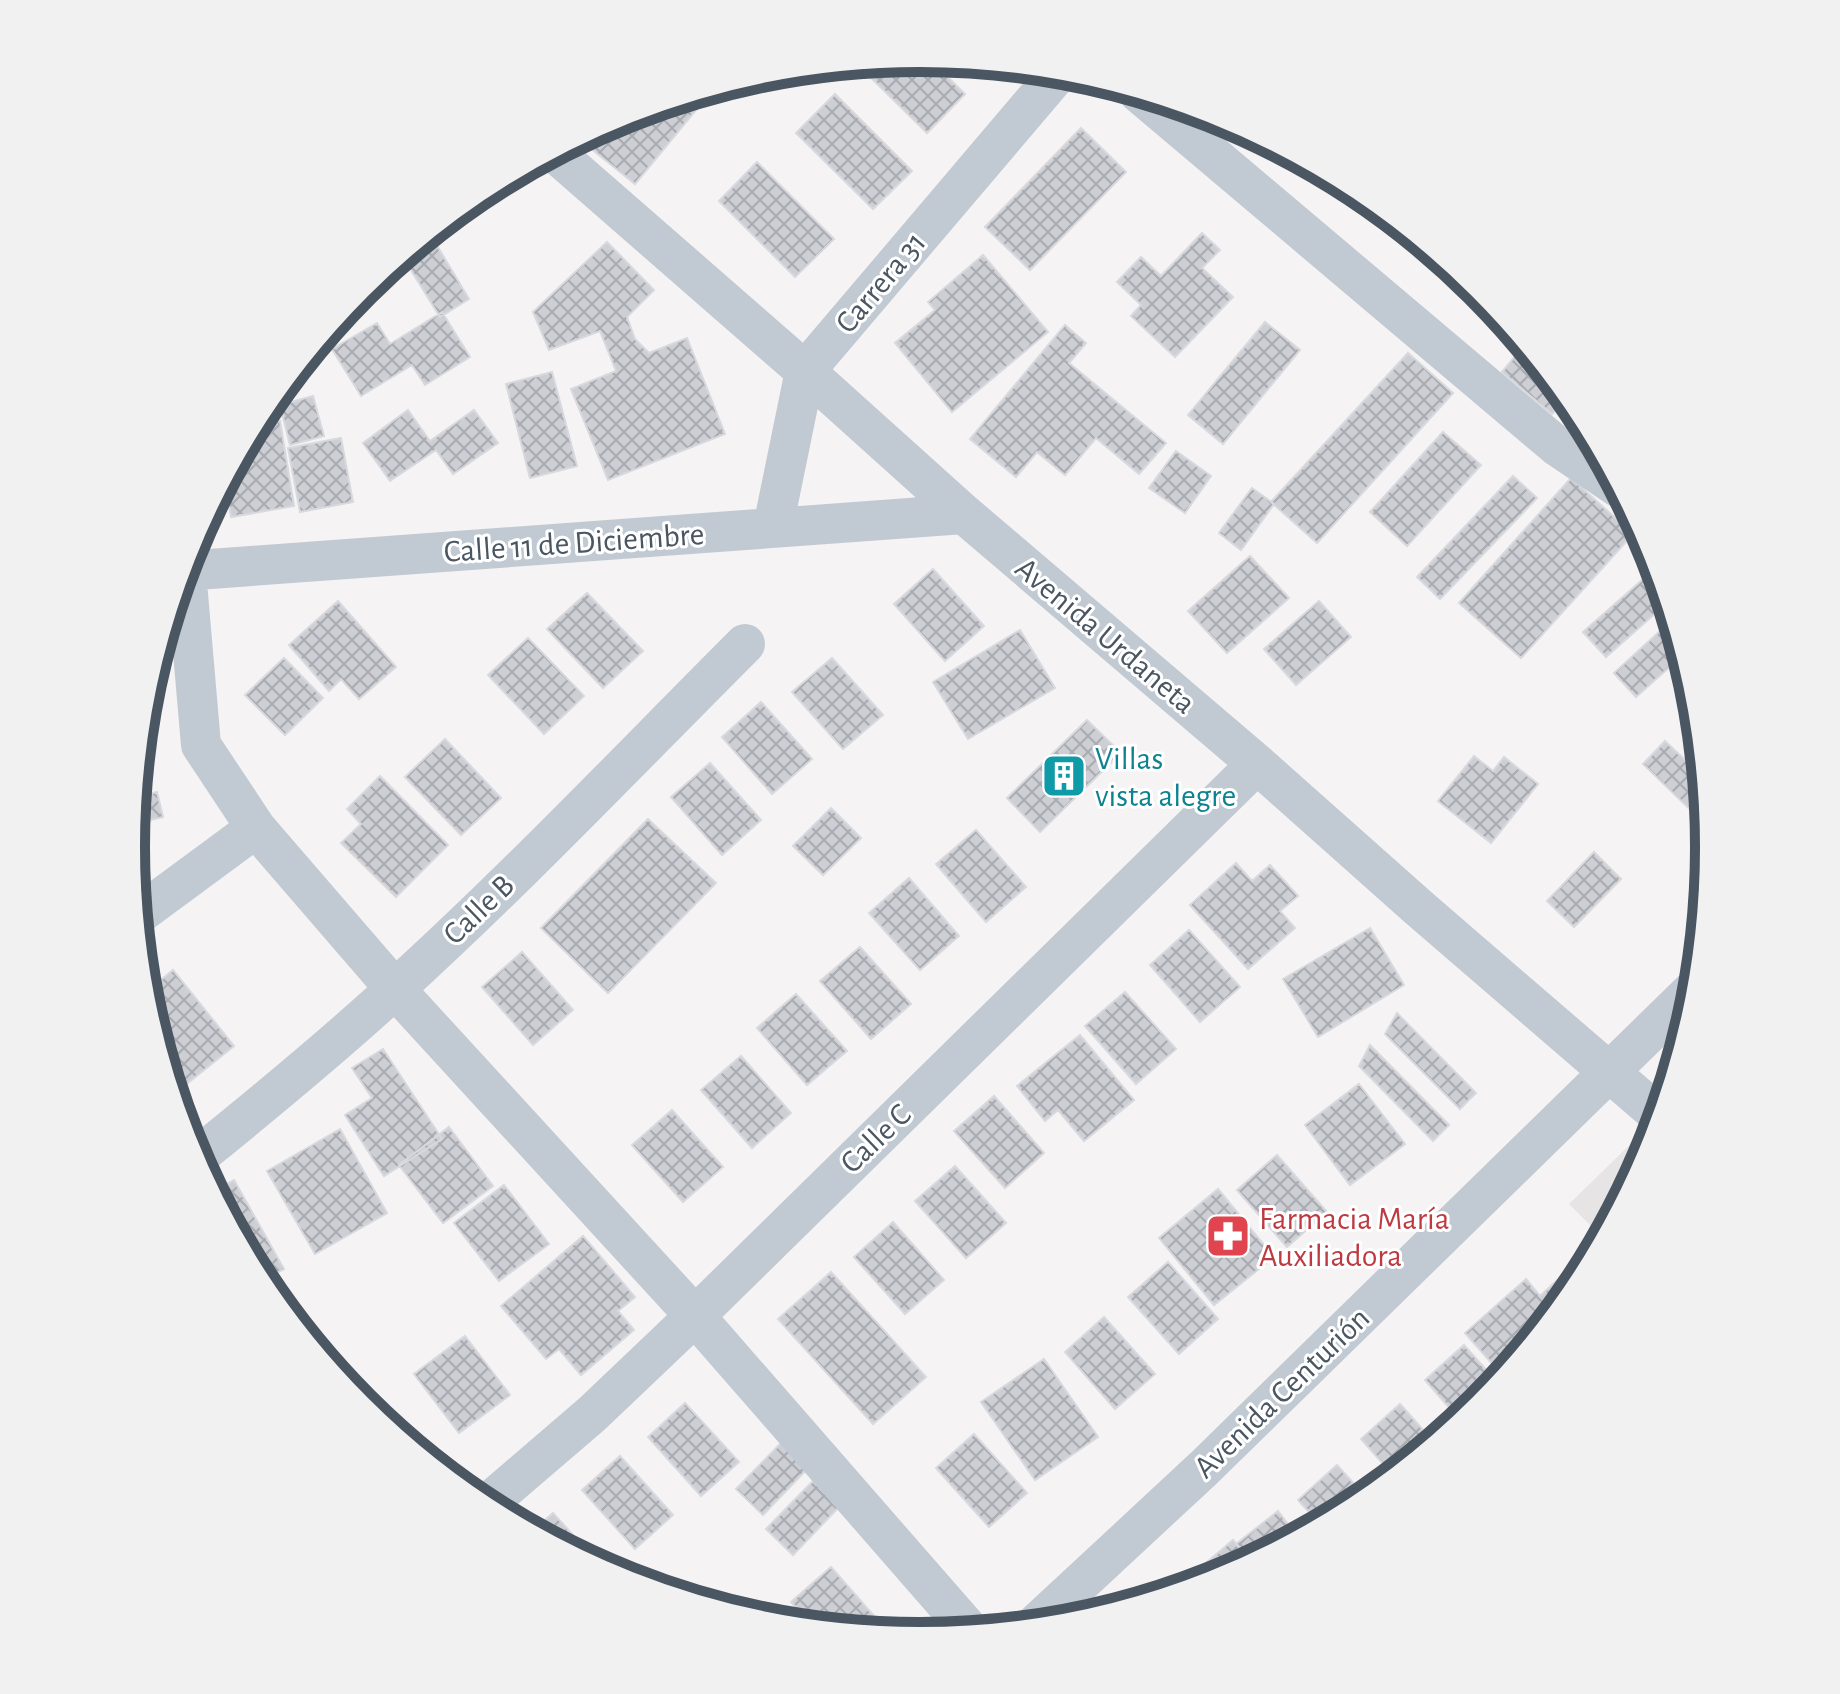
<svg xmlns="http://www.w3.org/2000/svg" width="1840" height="1694" font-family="'Alegreya Sans',sans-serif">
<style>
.education{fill:#e6e4e5}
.building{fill:url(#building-cross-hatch);stroke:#d7d9de;stroke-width:2}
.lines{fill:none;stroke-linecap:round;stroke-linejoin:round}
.street{stroke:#c1cad2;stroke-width:40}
.labels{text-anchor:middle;stroke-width:6;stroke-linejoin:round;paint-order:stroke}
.street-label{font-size:32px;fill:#4a5661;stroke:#fff}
.culture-label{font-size:32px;fill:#0d838f;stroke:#fff;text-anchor:start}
.health-label{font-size:32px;fill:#be3a42;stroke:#fff;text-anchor:start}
.rim{fill:none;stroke:#4a5661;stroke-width:10}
</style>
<defs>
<pattern id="building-cross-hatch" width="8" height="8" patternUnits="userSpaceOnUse" patternTransform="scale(2)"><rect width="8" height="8" fill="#cdcfd5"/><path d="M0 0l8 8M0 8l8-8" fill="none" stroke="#a8abb0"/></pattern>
</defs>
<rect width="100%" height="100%" fill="#f5f3f3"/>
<path class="education" d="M1641,1134l10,8 -2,7 -47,88 -33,-33z"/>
<path class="building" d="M920,58l9,1 36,35 -38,39 -70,-69z
M700,93l6,5 -71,86 -56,-45 39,-21z
M835,94l77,77 -39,38 -77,-76z
M1081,128l45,44 -96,98 -45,-43z
M757,162l77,77 -39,38 -76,-76z
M1202,233l18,17 -18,18 31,29 -58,60 -44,-41 10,-11 -24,-23 24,-25 20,19z
M1418,240l51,42 -4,4z
M607,242l47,48 -27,27 8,22 14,14 38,-15 38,96 -117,46 -37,-91 45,-18 -16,-40 -51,19 -16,-38z
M436,244l33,55 -29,18 -34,-55z
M983,255l65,77 -96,80 -57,-69 40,-33 -7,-8z
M442,312l28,45 -45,28 -13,-20 -51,31 -29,-47 45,-26 13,21z
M1265,322l35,28 -77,94 -35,-29z
M1065,325l21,18 -17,20 97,80 -27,31 -43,-36 -31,37 -28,-23 -21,25 -46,-38z
M1524,345l43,52 -15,17 -50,-42z
M1408,353l45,40 -136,150 -46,-41z
M552,372l25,94 -47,12 -24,-94z
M313,396l11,40 -34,9 -10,-40z
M408,410l22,31 44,-31 24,33 -45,31 -17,-24 -46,31 -27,-38z
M280,421l14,85 -63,11 -6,-35 31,-57z
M1443,432l38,33 -74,81 -37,-34z
M341,438l12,64 -53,10 -12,-64z
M1176,451l35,25 -26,37 -36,-25z
M1513,476l24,22 -97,101 -23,-22z
M1571,478l62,56 -112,124 -62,-55z
M1252,488l22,16 -33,46 -22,-17z
M1250,556l39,42 -62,55 -39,-42z
M933,569l51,57 -39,35 -51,-57z
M1650,573l11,13 6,17 -61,54 -23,-25z
M587,593l56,58 -40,37 -56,-59z
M338,601l58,66 -37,32 -18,-20 -12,12 -40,-46z
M1319,601l32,36 -55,48 -32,-36z
M1672,620l10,36 -46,41 -22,-24z
M1020,630l35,58 -87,51 -35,-57z
M528,638l56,58 -40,38 -56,-59z
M284,658l39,40 -38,37 -40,-40z
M832,658l51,57 -40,34 -51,-57z
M155,664l3,18h-9z
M145,700h3l2,26 -7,1z
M761,702l51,57 -40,35 -50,-57z
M1696,715l2,19 -11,-10z
M1087,720l34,33 -81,79 -33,-34z
M445,739l56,59 -40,37 -56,-58z
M1665,741l37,35 3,48 -62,-60z
M1474,756l19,15 11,-14 34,27 -47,59 -53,-42z
M710,763l51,57 -39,35 -51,-58z
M380,776l68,69 -52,52 -55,-54 20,-19 -14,-15z
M157,792l6,25 -30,7 3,-27z
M831,808l30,30 -38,37 -30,-29z
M648,819l68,64 -108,110 -67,-65z
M976,830l50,57 -40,35 -50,-58z
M1594,852l27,27 -47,48 -27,-26z
M1236,863l16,18 18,-16 28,31 -18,15 15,17 -47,41 -58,-64z
M909,878l50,58 -39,34 -51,-57z
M1370,928l34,57 -86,52 -35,-58z
M1189,930l51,57 -40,35 -50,-57z
M860,947l51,57 -40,35 -51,-58z
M522,952l51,58 -40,35 -51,-58z
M173,970l61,76 -60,48 -29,-101z
M1125,992l51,57 -40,35 -51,-58z
M796,994l51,57 -40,34 -50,-57z
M1397,1013l79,80 -16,16 -75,-75z
M1080,1035l54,65 -50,41 -26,-31 -13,11 -28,-35z
M1370,1045l79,80 -16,16 -74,-75z
M383,1049l59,90 -58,37 -39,-61 27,-17 -20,-30z
M741,1056l50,57 -39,35 -51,-58z
M1359,1084l46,60 -55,41 -45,-60z
M994,1096l50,57 -39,35 -51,-57z
M672,1110l51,57 -40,35 -51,-57z
M449,1127l44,59 -50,37 -44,-58z
M340,1129l47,84 -72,41 -48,-83z
M1277,1155l50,57 -40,35 -50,-57z
M955,1166l51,57 -40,35 -51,-57z
M234,1180l50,89 -22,12 -48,-90z
M504,1185l45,59 -50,37 -45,-58z
M1218,1189l56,68 -60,48 -55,-67z
M1627,1191l-20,36 -10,-12z
M893,1222l51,58 -39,34 -51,-57z
M583,1236l52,61 -17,14 16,19 -53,45 -22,-26 -13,10 -45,-53z
M1168,1262l50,57 -39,35 -51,-57z
M831,1272l95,105 -53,47 -95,-105z
M1564,1274l11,12 -73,89 -37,-42 61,-54 14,17z
M1104,1317l51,57 -40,35 -50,-57z
M465,1336l45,59 -51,38 -45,-59z
M1464,1345l33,37 -19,23 -18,15 -35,-40z
M1044,1359l54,78 -63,43 -54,-78z
M685,1403l54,59 -38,34 -53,-59z
M1400,1404l33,37 -40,34 -32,-36z
M974,1434l53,59 -38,34 -53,-59z
M783,1441l27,25 -47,49 -27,-26z
M620,1456l53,59 -38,34 -53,-59z
M1337,1465l29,32 -46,27 -22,-24z
M813,1481l27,25 -47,49 -27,-26z
M1278,1511l19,25 -48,25 -13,-17z
M553,1513l50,55 -70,-37z
M1233,1540l18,20 -29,16 -49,15z
M831,1567l51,58 -7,7 -63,-7 -21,-23z"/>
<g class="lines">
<path class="street" d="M1139,93l419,354 61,41
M554,152l251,219 159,143 293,250 162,144 240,207
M773,527l32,-156 254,-299
M183,571l781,-57
M186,571l15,174 55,83 139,161 300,327 275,315
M138,915l118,-87
M196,1158c68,-55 135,-110 199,-169 121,-110 234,-229 350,-345
M486,1505l106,-91 103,-98 562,-552
M1035,1625l169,-157 491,-480"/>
</g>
<defs>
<g id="building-square" transform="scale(2.3)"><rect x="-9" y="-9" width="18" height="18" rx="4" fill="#0f9aa8" stroke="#fff"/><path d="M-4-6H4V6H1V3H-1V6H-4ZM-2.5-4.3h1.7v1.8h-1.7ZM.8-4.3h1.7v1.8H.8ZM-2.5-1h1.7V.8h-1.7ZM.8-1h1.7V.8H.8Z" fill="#fff"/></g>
<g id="pharmacy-square" transform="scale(2.3)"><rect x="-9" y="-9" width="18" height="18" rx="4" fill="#e0444e" stroke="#fff"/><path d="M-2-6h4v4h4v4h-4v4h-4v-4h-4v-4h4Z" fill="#fff"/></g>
</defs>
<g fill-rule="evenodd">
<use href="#building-square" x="1064" y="776"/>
<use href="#pharmacy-square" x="1228" y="1236"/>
</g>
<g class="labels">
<g class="street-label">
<text transform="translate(880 282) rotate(-50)" y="11">Carrera 31</text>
<text transform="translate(574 542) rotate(-4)" y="11">Calle 11 de Diciembre</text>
<text transform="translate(1106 635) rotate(40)" y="11">Avenida Urdaneta</text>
<text transform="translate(478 909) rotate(-44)" y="11">Calle B</text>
<text transform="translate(875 1138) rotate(-44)" y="11">Calle C</text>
<text transform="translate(1281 1392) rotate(-44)" y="11">Avenida Centurión</text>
</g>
<g class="culture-label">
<text x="1095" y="769">Villas<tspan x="1095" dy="37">vista alegre</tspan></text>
</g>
<g class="health-label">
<text x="1259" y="1229">Farmacia María<tspan x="1259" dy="37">Auxiliadora</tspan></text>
</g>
</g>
<path d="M0 0H1840V1694H0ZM145 847a775 775 0 1 1 1550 0a775 775 0 1 1-1550 0Z" fill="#f1f1f2" fill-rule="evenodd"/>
<path class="rim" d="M145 847a775 775 0 1 1 1550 0a775 775 0 1 1-1550 0Z"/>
</svg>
